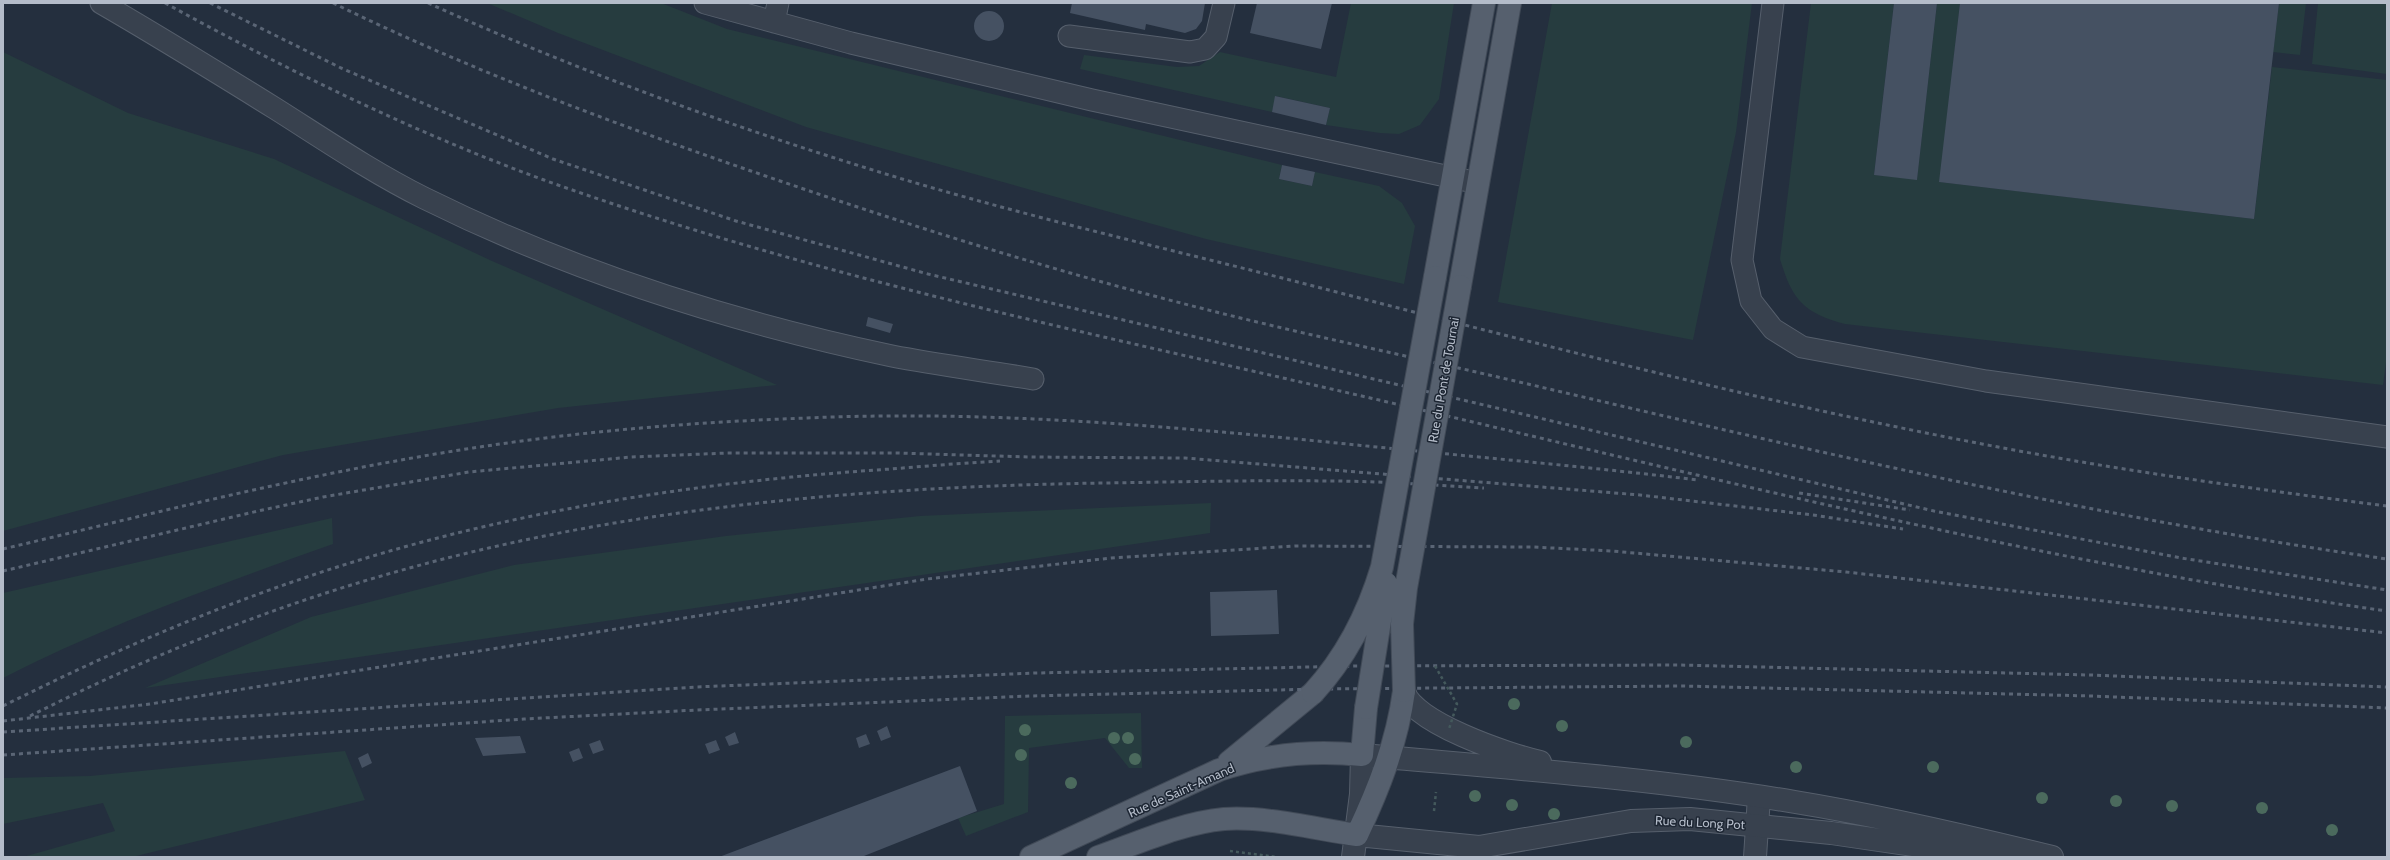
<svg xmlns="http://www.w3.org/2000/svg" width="2390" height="860" font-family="Cabin,sans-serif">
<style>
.green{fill:#263c3f}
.building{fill:#455162}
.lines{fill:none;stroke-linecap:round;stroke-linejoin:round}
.service-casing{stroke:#565f6c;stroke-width:23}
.minor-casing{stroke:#565f6c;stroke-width:24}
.tertiary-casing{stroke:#565f6c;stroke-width:24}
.primary-casing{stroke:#414a57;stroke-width:24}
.path{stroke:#44595c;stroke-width:2.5;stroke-dasharray:3 3;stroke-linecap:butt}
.service{stroke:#38414e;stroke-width:21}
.minor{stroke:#38414e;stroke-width:22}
.tertiary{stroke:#38414e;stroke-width:22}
.primary{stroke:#56606e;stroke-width:22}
.rail{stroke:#5a6575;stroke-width:3;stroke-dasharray:4 4;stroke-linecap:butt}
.primary-bridge-casing{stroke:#414a57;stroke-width:24;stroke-linecap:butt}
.path-bridge{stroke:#44595c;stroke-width:2.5;stroke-dasharray:3 3;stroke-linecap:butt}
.primary-bridge{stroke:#56606e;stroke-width:22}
.tree{fill:#4b6a5d}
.labels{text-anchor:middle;stroke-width:3;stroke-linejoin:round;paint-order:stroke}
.street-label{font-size:13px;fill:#b4bcc9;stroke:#1d2633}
</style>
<rect width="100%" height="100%" fill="#242f3e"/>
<path class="green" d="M487,3h174l66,26 555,136 -3,14 33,7 3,-14 64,14 23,17 13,23 -11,58 -198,-45 -400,-112 -248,-94z
M1351,3h103l-15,96 -19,26 -21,9 -19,-1 -54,-8 4,-17 -54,-12 -4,16 -192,-43 4,-14 93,12 22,-1 21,-14 116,25z
M1552,3h200l-16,129 -43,208 -195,-38z
M1811,3h83l-20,172 43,4 20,-176h23l-20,179 314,37 18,-152 115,13v275l-4,30 -538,-61c-41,-11 -53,-24 -65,-65z
M2279,3h27l-6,52 -27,-3z
M2318,3h69v71l-75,-10z
M3,52l125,61 146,46 218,102 285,124 -219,23 -275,47 -280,76z
M1211,503l-1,30 -1065,155 166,-71 203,-52 212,-29 194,-20z
M332,518l1,26c-112,40 -225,80 -330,134v-85z
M1141,713l1,55h-13l-24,-30 -76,10 -1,64 -62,24 -8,-18 46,-14 1,-88z
M345,751l20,49 -233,57h-109l92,-26 -12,-28 -100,21v-46l87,-2z"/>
<path class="building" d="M1072,3h133l-3,18 -6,8 -11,4 -39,-9 -1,6 -75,-17z
M1257,3h75l-11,46 -71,-16z
M1894,3h43l-20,177 -43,-5z
M1960,3h319l-25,216 -315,-37z
M974 26a15 15 0 1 1 30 0a15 15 0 1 1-30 0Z
M1275,96l55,12 -4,17 -54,-13z
M1282,165l33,7 -3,14 -33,-7z
M868,317l25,7 -3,9 -24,-7z
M1277,590l2,44 -68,2 -1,-44z
M887,726l4,11 -10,4 -4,-10z
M735,732l4,11 -10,3 -4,-9z
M866,734l4,10 -11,4 -3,-10z
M520,736l6,17 -43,3 -8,-18z
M600,740l4,10 -11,4 -4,-10z
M716,740l4,10 -11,4 -4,-10z
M579,748l4,10 -10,4 -4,-10z
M368,753l4,10 -10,5 -4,-10z
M960,766l17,45 -113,45 -145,1z"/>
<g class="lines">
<g class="service-casing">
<path id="service" d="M101,3c59,34 117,70 175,106 49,31 96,63 148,89 147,73 308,124 468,158 47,9 94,15 141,23
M705,3l146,40 241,57 386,83
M1773,3l-31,257 9,41 22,28 29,18 184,34 401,56
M774,22l4,-19
M1069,36l121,16 15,-3 11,-12 8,-34"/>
</g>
<g class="minor-casing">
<path id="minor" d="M1755,857l4,-60"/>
</g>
<g class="tertiary-casing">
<path id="tertiary" d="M1404,691c7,31 105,64 136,71
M1357,835l122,12 152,-26 59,-2 141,14 164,24
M1353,857l8,-63 1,-39c144,13 290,23 433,47 86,14 172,34 257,55"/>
</g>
<g class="primary-casing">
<path id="primary" d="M1435,277l49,-274
M1460,286l50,-283
M1229,762l84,-69
M1031,857l188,-87c47,-16 93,-20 143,-15l4,-47
M1098,857c40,-14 83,-34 126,-38 42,-3 91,10 133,16 22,-47 40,-92 47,-144"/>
</g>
<path class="path" d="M1434,811l2,-19
M1230,851l47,6"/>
<use href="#service" class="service"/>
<use href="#minor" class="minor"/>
<use href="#tertiary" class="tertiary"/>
<use href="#primary" class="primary"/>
<path class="rail" d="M165,3c122,67 248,129 379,177 281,101 575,159 865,227 324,76 648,158 978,204
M210,3l131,65 212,91 183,62 192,53 1006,237 247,47 206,32
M333,3c135,66 276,119 418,168 142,49 285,95 430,132 111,29 223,52 334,78 289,68 578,136 872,178
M428,3c145,66 296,121 448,168 136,42 276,74 414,109 240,62 481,125 724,170 124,23 248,40 373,56
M1799,493l111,17
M3,549c156,-37 312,-77 470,-101 110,-17 223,-26 334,-30 181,-8 361,8 540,26 117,12 234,22 351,36
M3,571l255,-60 65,-14 146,-25 162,-15 96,-4h169l133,4 156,1 455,37 173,20 90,14
M3,706c98,-49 197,-93 301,-128 190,-65 388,-96 587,-109 36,-3 72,-6 109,-8
M30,716c121,-61 245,-111 376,-147 227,-63 462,-82 696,-86 75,-1 150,-3 225,-2 52,0 105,4 157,7
M3,721l147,-17 777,-125 184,-21 184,-12 238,1 79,4 234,21 541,61
M3,732l693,-45 340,-14 320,-7 322,-1 412,10 297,12
M3,755l521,-36 173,-9 333,-14 288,-7 365,-3 408,10 296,12"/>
<g class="primary-bridge-casing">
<path id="primary-bridge" d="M1404,691l-2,-67 4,-36 54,-302
M1313,693c34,-37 55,-79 69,-126l53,-290
M1366,708l20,-125"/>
</g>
<path class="path-bridge" d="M1435,666l22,38 -8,25"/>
<use href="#primary-bridge" class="primary-bridge"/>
</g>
<g class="tree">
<circle cx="1514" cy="704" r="6"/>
<circle cx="1562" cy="726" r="6"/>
<circle cx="1025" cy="730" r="6"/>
<circle cx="1114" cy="738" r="6"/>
<circle cx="1128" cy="738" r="6"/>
<circle cx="1686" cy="742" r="6"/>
<circle cx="1021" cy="755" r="6"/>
<circle cx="1135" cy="759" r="6"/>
<circle cx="1796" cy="767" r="6"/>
<circle cx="1933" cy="767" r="6"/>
<circle cx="1071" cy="783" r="6"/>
<circle cx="1475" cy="796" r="6"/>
<circle cx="2042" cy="798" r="6"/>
<circle cx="2116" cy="801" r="6"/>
<circle cx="1512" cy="805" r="6"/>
<circle cx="2172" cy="806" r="6"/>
<circle cx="2262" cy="808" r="6"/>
<circle cx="1554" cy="814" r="6"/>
<circle cx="2332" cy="830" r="6"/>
</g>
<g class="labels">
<g class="street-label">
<text transform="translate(1443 380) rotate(-80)" y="5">Rue du Pont de Tournai</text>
<text transform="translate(1181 790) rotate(-24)" y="5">Rue de Saint-Amand</text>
<text transform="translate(1700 822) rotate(3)" y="5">Rue du Long Pot</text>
</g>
</g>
<rect width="2390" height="860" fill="none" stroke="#b4bcc9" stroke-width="8"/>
</svg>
